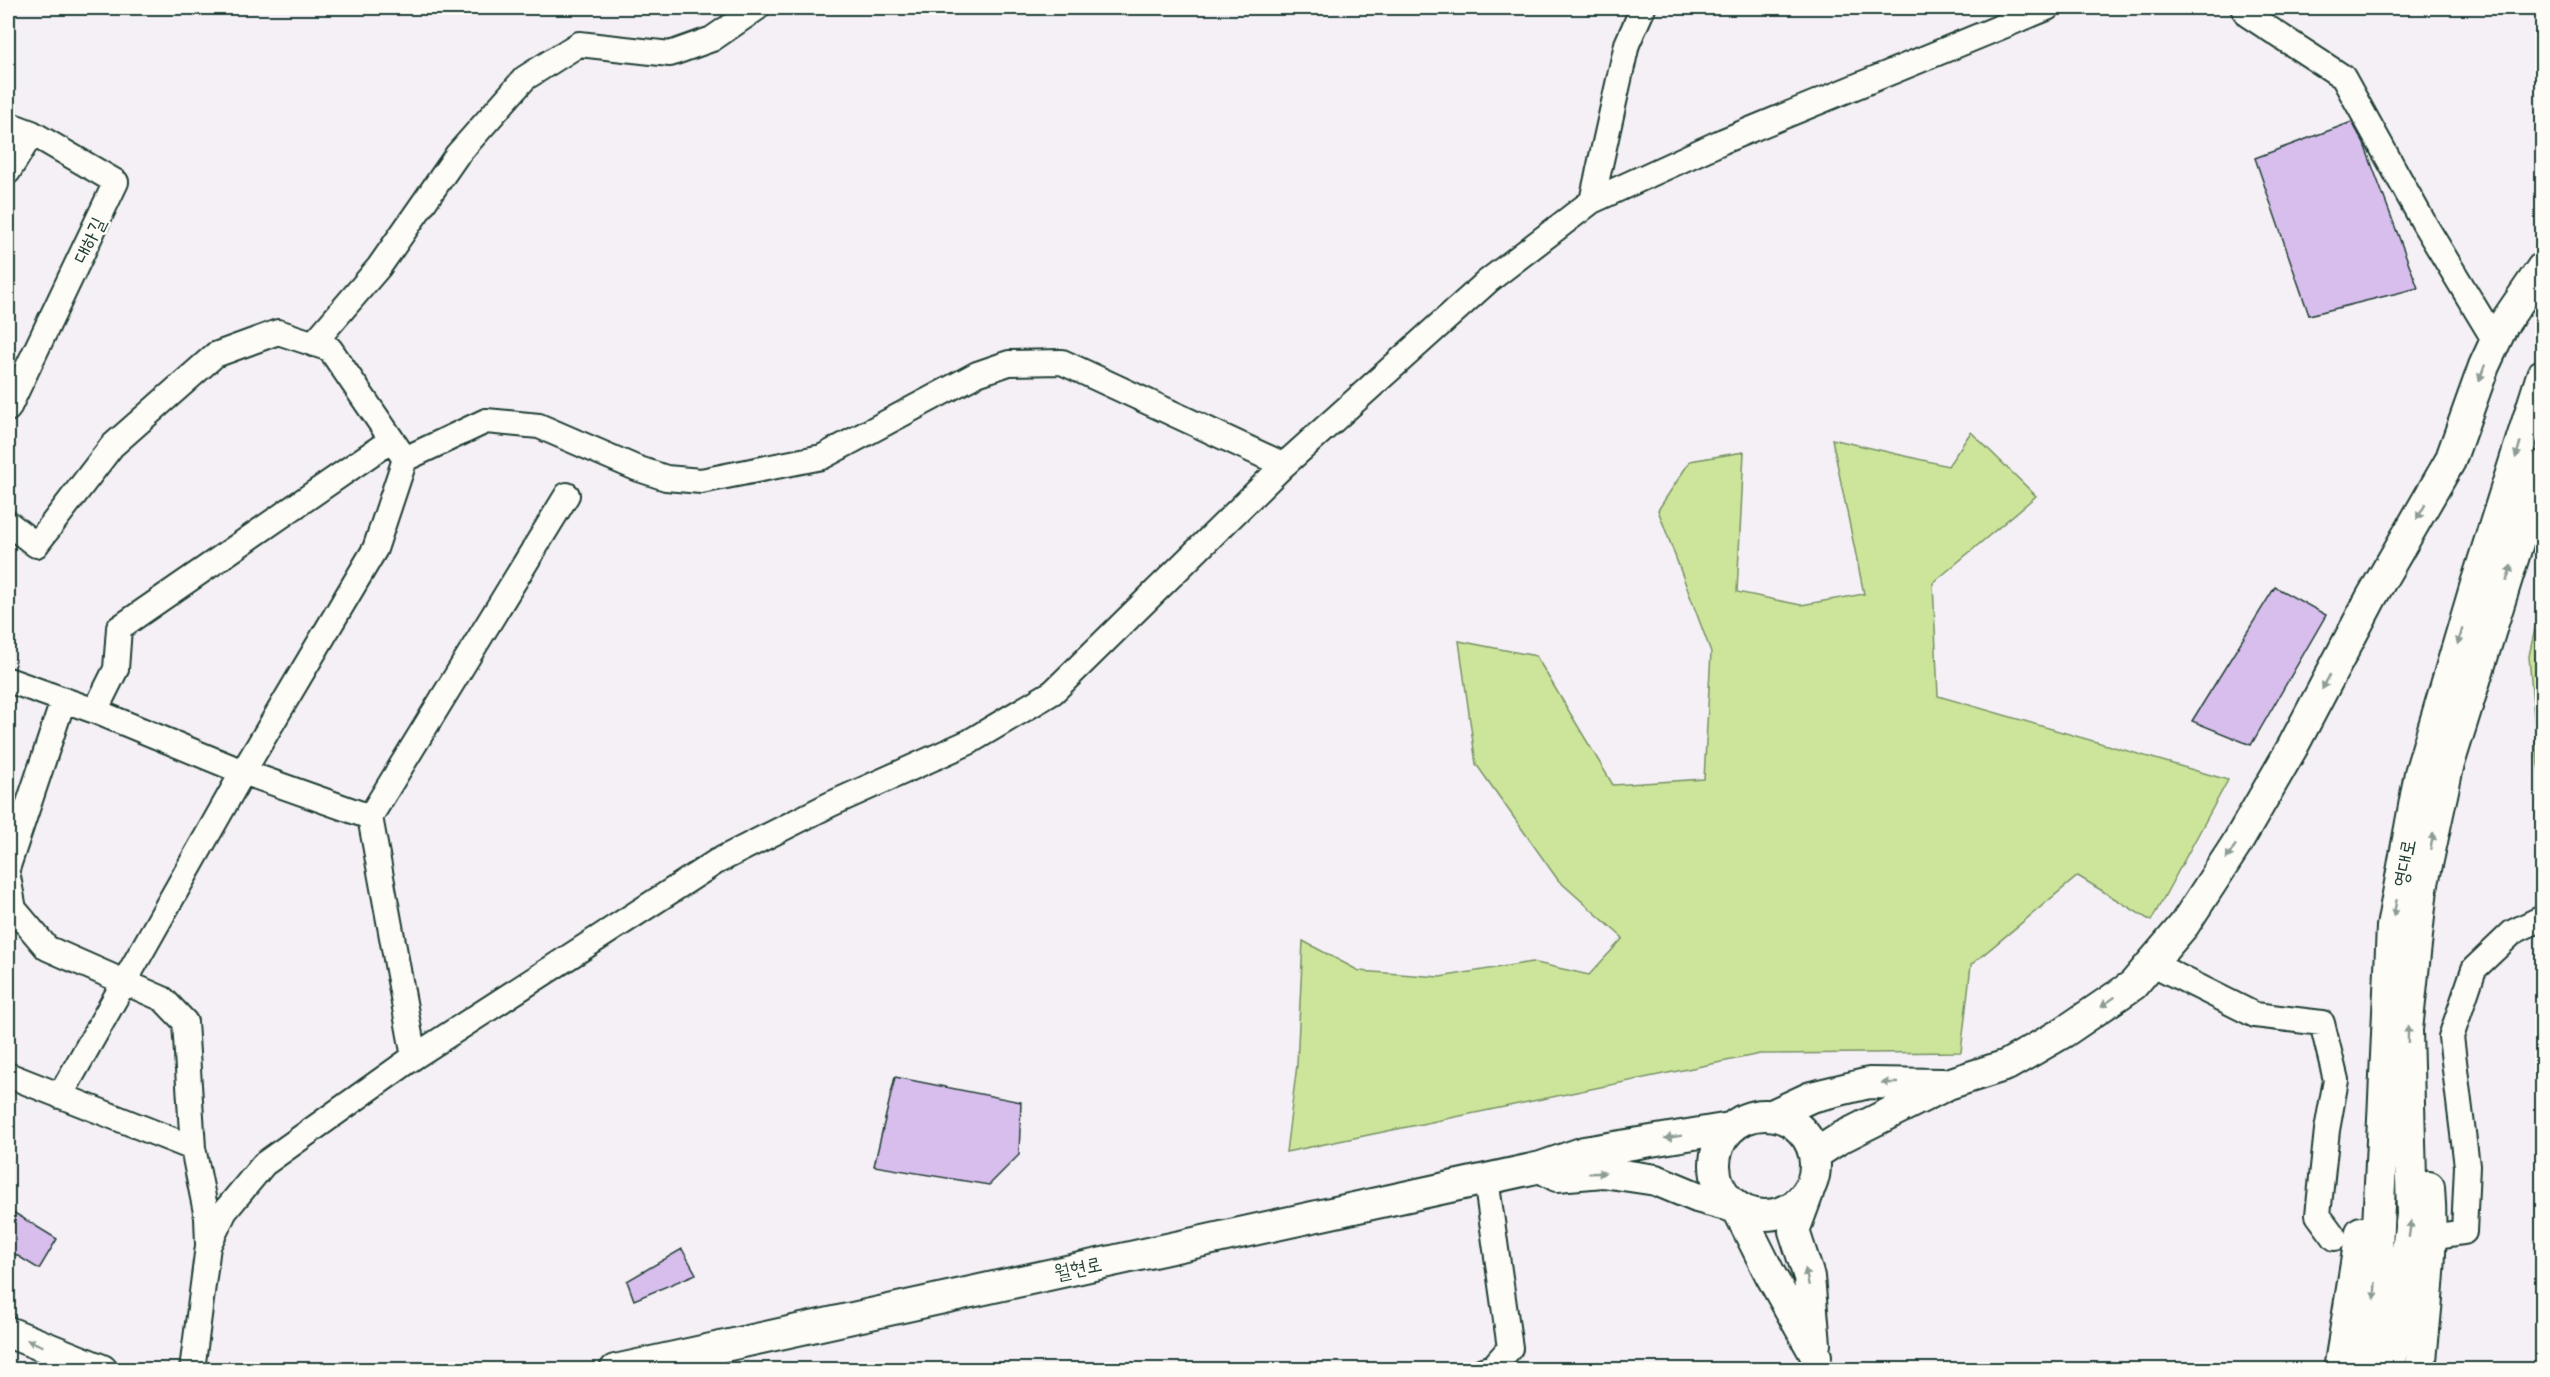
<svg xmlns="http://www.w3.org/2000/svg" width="2550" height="1377" font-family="Itim,'Poor Story',sans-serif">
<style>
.green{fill:#cde59a;stroke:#769167;stroke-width:1.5}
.building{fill:#d7beed;stroke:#1f3d34;stroke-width:1.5}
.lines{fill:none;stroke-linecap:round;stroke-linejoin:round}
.minor-casing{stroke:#1f3d34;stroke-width:28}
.major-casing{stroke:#1f3d34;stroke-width:34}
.minor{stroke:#fdfcf7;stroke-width:24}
.major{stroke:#fdfcf7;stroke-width:30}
.oneway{fill:#8e9c96}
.labels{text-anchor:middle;stroke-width:5;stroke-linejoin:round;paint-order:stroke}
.street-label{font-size:20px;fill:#1f3d34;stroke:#fdfcf7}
</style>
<rect width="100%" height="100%" fill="#f5f0f5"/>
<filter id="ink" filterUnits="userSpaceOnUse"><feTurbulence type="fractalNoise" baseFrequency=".0167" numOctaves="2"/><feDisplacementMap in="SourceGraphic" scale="12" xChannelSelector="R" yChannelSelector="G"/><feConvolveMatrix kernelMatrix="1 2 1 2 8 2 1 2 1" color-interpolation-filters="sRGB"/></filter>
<g filter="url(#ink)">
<path class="green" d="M1971,432l65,64 -103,87 5,113 290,84 -77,141 -73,-45 -107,89 -10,87 -201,2 -474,98 11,-87 6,-124 56,30 81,6 92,-15 57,13 34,-37 -65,-58 -82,-116 -17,-123 77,15 77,129 91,-6 7,-127 -53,-142 32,-49 54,-9 -7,140 64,13 63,-11 -32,-155 116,27z
M2542,596v185l-4,-16 -9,-109z"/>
<path class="building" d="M2352,122l12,22 54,144 -109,27 -54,-157z
M2275,587l51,28 -75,130 -59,-24z
M895,1077l126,25 -2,53 -30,30 -115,-19z
M8,1209l49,30 -18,30 -31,-19z
M682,1249l14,25 -62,26 -7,-19z"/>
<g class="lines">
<g class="minor-casing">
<path id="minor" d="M2243,8l5,7 95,62 82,148 70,116
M8,124l24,9 84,49 -108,227
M8,172l24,-39
M1592,201l35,-157 16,-36
M313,344l66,-77 78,-112 68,-77 54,-34 91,10 42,-15 45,-31
M8,523l28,22 76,-99 103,-91 63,-23 52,17 75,110
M8,680l87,31 148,61 127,45 44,240
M95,711l21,-42 3,-41 272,-188
M370,817l197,-322
M8,866l55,-165
M8,877l6,32 33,39 116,51 22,23 8,126 14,69 1,27
M2151,963l104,52 67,8 14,57 -9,50 -9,85 17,23
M8,1075l185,73
M60,1096l183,-324 132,-223 30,-90 81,-38 53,5 97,42 30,10 35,3 121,-24 155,-83 32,-11 53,-1 222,103
M2444,1235l20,-3 3,-66 -16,-129 23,-68 39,-37 29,-14
M192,1370l16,-124 17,-35 39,-47 150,-107 302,-195 115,-58 138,-62 84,-50 231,-227 204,-184 104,-80 131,-60 324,-133
M1483,1370l10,-3 17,-19 -24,-169"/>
</g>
<g class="major-casing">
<path id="major" d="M1715 1165a50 50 0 1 1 100 0a50 50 0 1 1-100 0Z
M1772,1115l39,-18 58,-14 73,1
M1814,1155l28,-18 106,-53 59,-19 57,-33 69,-47 51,-60 52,-80 56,-97 79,-150 79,-137 34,-95 19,-41 39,-57
M1546,1170l11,6 46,-4 53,8 41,17 40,11 33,66 46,82
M1808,1193l-14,38 15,46 6,67
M8,1332l94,38
M615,1370l926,-203 43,-15 146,-24
M2339,1370l22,-138
M2364,1370l10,-58 18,-385 28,-154 56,-189 66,-209
M2389,1370l23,-155 -5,-185 15,-142 26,-121 94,-301
M2420,1370c6,-62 14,-121 9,-183"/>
</g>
<use href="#minor" class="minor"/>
<use href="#major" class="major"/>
</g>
<defs><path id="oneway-solid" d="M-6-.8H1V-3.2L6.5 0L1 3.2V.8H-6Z" transform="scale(1.5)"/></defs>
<g class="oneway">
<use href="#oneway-solid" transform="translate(2482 373) rotate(110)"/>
<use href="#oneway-solid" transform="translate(2518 450) rotate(107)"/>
<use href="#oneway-solid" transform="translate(2421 512) rotate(120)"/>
<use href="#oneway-solid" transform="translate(2509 573) rotate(-73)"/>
<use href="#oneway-solid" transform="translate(2460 637) rotate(106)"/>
<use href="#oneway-solid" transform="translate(2326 682) rotate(118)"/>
<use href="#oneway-solid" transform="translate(2432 841) rotate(-78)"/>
<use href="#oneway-solid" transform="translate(2231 852) rotate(123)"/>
<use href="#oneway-solid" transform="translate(2395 908) rotate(101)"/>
<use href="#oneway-solid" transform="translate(2108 1002) rotate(145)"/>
<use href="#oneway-solid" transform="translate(2408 1034) rotate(-89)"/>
<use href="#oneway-solid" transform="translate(1890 1083) rotate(-180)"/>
<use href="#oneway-solid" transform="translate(1673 1137) rotate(171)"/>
<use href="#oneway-solid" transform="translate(1597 1173) rotate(-2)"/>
<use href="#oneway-solid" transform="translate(2410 1229) rotate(-82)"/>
<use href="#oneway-solid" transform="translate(1807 1277) rotate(-102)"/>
<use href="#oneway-solid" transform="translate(2375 1291) rotate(93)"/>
<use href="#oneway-solid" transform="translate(35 1343) rotate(-158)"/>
</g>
</g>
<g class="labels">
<g class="street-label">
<text transform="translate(89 240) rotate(-64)" y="7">대하길</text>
<text transform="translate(2404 863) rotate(-79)" y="7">영대로</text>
<text transform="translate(1078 1268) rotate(-12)" y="7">월현로</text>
</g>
</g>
<rect width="2550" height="1377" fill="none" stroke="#fdfcf7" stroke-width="30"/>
<rect x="15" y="15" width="2520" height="1347" fill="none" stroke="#1f3d34" stroke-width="2" filter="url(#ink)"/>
</svg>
